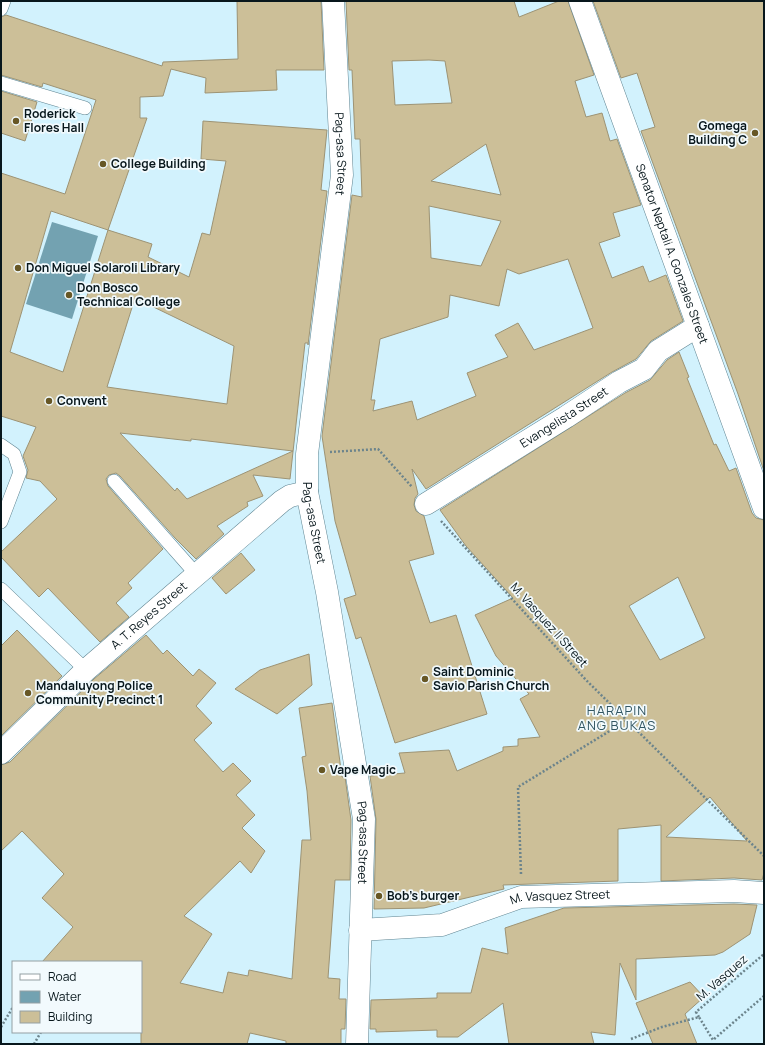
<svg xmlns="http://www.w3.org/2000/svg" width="765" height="1045" font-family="Manrope,sans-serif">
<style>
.water{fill:#73a2b1}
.building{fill:#ccbf98;stroke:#9d9374;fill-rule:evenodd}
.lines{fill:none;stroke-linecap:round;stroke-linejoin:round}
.lane-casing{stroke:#608592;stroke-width:14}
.street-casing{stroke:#608592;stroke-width:23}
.path{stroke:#6c848c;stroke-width:2.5;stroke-dasharray:2 2;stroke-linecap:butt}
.lane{stroke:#fff;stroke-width:13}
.street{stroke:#fff;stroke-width:22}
.poi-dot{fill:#675725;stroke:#f2fafd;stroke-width:1.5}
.labels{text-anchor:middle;stroke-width:3.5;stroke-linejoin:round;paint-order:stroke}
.poi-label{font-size:12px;font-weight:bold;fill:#08171c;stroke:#f2fafd;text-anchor:start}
.street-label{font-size:12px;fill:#08171c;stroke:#f2fafd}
.neighbourhood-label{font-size:13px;letter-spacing:1px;fill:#325662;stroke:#f2fafd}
</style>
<rect width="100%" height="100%" fill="#d2f2fd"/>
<path class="water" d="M52,222l46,14 -26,83 -46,-15z"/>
<path class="building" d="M237,1h84l3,69h-48l1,20 -72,3 1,-15 -35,-9 -8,27 -23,1v21h7l-39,112 44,14 -4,13 41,20 13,-44 8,2 16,-74 -25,-2 2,-38 124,9 -6,60 6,1 -19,154v-2h-3l-15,136 -37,-4 10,21 -16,6 1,4 -31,20 7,8 -28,25 -21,-21 -55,-62 -4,-3 -7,2 -3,4 2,7 55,63 -35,34 4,5 -16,15 13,14 -29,25 -52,-54 -9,9 -38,-40v-5l56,-53 -17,-18 -14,-3 2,-8 -5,-14 13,-29 -35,-11v-243l64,21 31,-94 -53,-17 -1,4 -41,-12v-58l5,-2 156,51 1,-4 75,-3zM51,211l57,19 -45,142 -53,-20zM135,298l99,48 -7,58 -120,-17zM120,433l71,8v-2l102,12 -106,48 -10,-11 -2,3z
M346,1h168l5,16 40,-16h9l26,74 -19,6 11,36 16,-4 8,28 7,-2 24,66 -28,8 7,23 -21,7 13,35 31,-12 6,16 17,-7 17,46 -32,20 -15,18 -24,13 -186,117 -14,-20 6,25 -3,4 -1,7 2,6 8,5 10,38 -25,7 21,62 26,-8 31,99 -92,29 -34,-106 -5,2 -12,-40 12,-4 -21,-74 -13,-85 30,-241 10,2 -2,-58h-5l-3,-69h-3zM429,60l16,1 7,42 -57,2 -3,-44zM486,144l15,51 -70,-14zM429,206l72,15 -20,45 -50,-8zM568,259l25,69 -59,22 -16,-27 -23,12 13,22 -41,16 9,23 -59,24 -5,-19 -39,10 2,-11h-4l9,-61 68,-22 2,-22 49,11 8,-37 12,5z
M593,1h171v470l-26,-77 -97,-263 14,-4 -18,-54 -16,5z
M1,91l36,11 -12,39 -24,-8z
M679,352l10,25 -2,1 27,67 2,-1 13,27 7,-3 16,45 4,5 8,2v353l-2,7 -28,-2 -73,3v-56l-43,4v52l-115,4 1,4 -80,19 -50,1 2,-90 -6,-43 35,-3 -6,-20 50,-3 8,21 46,-20v-4l15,-1v-7l22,-2 -20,-38 9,-5 -33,-38 -21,-41 38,-17 -47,-52 -26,-36 185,-117 25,-13 17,-20zM678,577l27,61 -45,22 -31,-54zM710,797l37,44 -81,-4z
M241,553l14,17 -29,24 -14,-16z
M17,630l45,46 -61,60v-90z
M146,635l17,19 4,-4 26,26 6,-7 17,14 -20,23 16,17 -18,17 29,32 10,-9 18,18 -15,14 19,20 -13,13 23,23 -14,22 -11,-12 -56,55 28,18 -32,49 43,10 5,-21 20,4 1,-6 43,9 10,-139h9l-4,-49 -5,-34 4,-1 -7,-48 33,-5 10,74h3l6,43 -1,60h-15l-7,98 12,1 -1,20h7l-1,30h-4v15h-55v-3l-36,-8 -3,11h-106v-82h-99l31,-35 -31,-29 22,-24 -42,-43 -21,20v-86l9,-3 84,-83z
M309,654l3,31 -35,29 -42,-25 25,-19z
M734,904l23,1 -7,29 -27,18 -8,3 -79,4v41l-16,-37 -5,72 -24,-3 3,12h-85l-6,-41 -45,34h-21v-7l-61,2v-3h-6l1,-29 66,-2v-5h34l11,-45 26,6 -3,-26 59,-20z
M690,982l14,15 -19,17 12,30h-44l-17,-41z"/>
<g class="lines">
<g class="lane-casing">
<path id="lane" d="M1,9l3,-8
M1,83l84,25
M1,445l13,9 6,18 -19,50
M114,481l82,93
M1,589l85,81"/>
</g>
<g class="street-casing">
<g id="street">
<path id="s1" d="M333,1l9,174 -35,279v38l20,100 37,227 -7,225"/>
<path id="s2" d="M580,1l184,507"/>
<path id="s3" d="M426,504l140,-87 53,-35 25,-13 14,-18 40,-25"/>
<path id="s4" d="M1,753l85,-83 196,-169 8,-5 17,-4"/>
<path id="s5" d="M360,930l82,-5 79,-28 213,-6 30,2"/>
</g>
</g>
<path class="path" d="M330,452l48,-3 34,38
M441,521l145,159 178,176
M521,874l-3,-87 108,-66
M699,1017l-3,-5 68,-58
M1,1027l12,-20
M631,1039l31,-12 37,-10 14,23 51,-44
M34,1044l7,-12"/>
<use href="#lane" class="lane"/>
<use href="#street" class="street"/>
</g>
<g class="poi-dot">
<circle cx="16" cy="121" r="4"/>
<circle cx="755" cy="133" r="4"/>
<circle cx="103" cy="164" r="4"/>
<circle cx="18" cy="268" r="4"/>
<circle cx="69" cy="295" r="4"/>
<circle cx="49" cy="401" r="4"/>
<circle cx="425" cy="679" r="4"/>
<circle cx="28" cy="693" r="4"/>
<circle cx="322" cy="770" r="4"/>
<circle cx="379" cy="896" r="4"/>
</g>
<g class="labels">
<g class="poi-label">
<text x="24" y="118">Roderick<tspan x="24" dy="14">Flores Hall</tspan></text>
<text x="747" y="130" text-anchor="end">Gomega<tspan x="747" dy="14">Building C</tspan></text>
<text x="111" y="168">College Building</text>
<text x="26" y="272">Don Miguel Solaroli Library</text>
<text x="77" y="292">Don Bosco<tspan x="77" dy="14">Technical College</tspan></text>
<text x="57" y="405">Convent</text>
<text x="433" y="676">Saint Dominic<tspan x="433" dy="14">Savio Parish Church</tspan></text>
<text x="36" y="690">Mandaluyong Police<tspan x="36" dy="14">Community Precinct 1</tspan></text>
<text x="330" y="774">Vape Magic</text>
<text x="387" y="900">Bob's burger</text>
</g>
<g class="street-label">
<text dy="4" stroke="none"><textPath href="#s1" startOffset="153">Pag-asa Street</textPath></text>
<text dy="4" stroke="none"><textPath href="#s2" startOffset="269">Senator Neptali A. Gonzales Street</textPath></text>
<text dy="4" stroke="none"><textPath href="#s3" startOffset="163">Evangelista Street</textPath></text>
<text dy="4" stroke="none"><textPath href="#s1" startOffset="525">Pag-asa Street</textPath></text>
<text dy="4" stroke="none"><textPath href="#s4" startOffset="202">A. T. Reyes Street</textPath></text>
<text transform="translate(549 625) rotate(48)" y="4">M. Vasquez II Street</text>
<text dy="4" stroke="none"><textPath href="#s1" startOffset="849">Pag-asa Street</textPath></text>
<text dy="4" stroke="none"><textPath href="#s5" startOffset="205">M. Vasquez Street</textPath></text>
<text transform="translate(722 978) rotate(-41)" y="4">M. Vasquez</text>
</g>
<g class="neighbourhood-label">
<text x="617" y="715">HARAPIN<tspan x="617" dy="15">ANG BUKAS</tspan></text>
</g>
</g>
<rect width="765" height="1045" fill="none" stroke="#08171c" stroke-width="4"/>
<rect x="12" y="961" width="130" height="72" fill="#f2fafd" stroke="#949fa3"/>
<rect x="20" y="974" width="20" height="6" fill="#ffffff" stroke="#949fa3"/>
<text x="48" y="981" font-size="12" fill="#08171c">Road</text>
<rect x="20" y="991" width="20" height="12" fill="#73a2b1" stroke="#949fa3"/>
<text x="48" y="1001" font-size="12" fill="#08171c">Water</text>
<rect x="20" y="1011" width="20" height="12" fill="#ccbf98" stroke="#949fa3"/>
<text x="48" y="1021" font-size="12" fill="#08171c">Building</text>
</svg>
